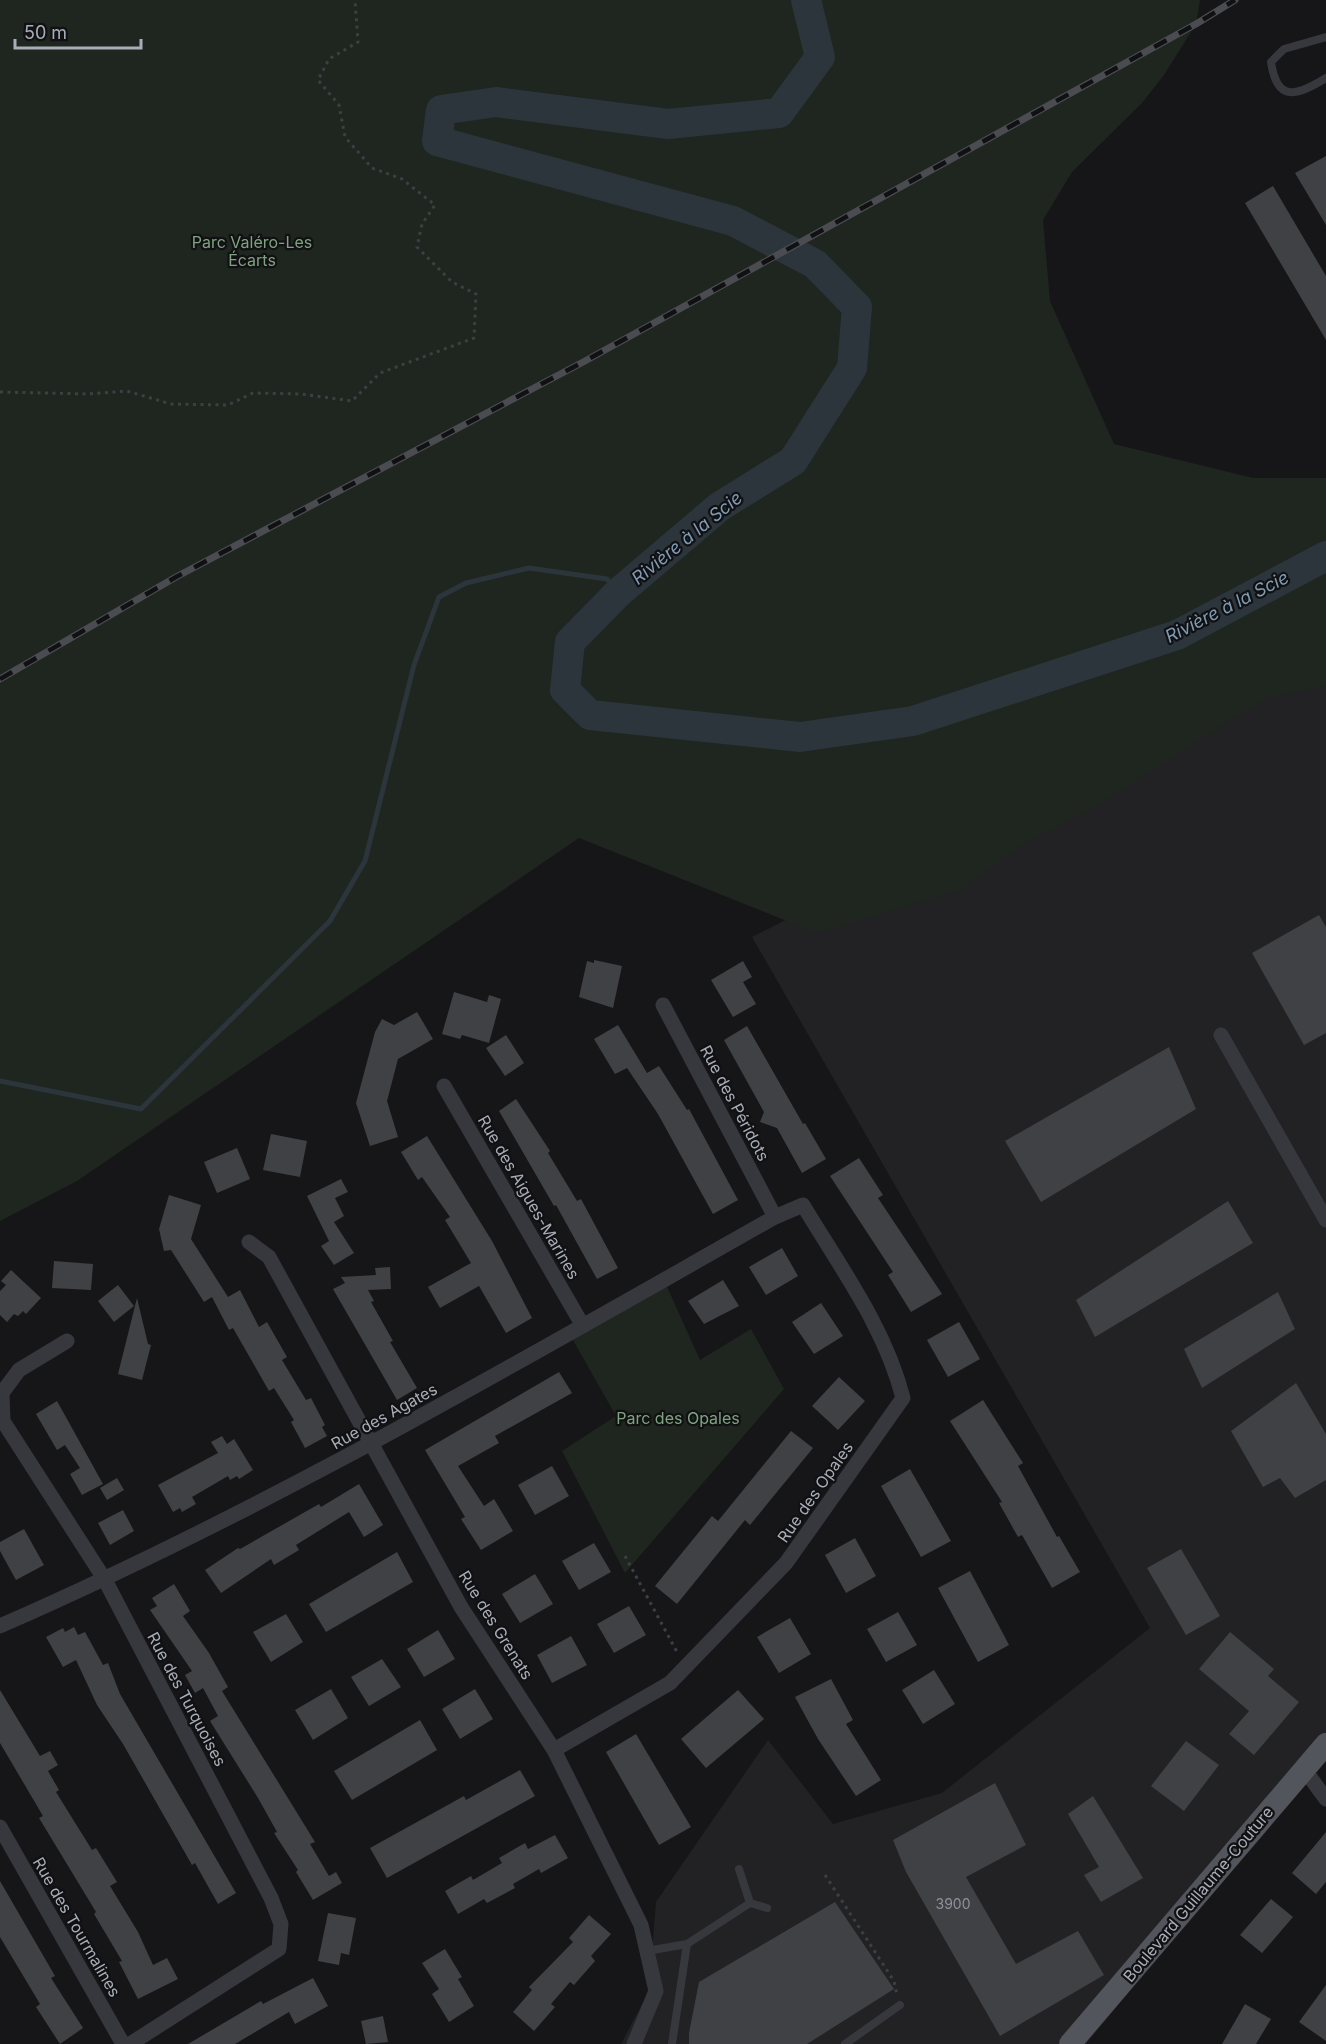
<svg xmlns="http://www.w3.org/2000/svg" width="1326" height="2044" font-family="Inter,sans-serif">
<style>
.built{fill:#222225}
.green{fill:#1e261f}
.lines{fill:none;stroke-linecap:round;stroke-linejoin:round}
.stream{stroke:#2c353c;stroke-width:5}
.river{stroke:#2c353c;stroke-width:30}
.building{fill:#404145}
.path{stroke:#3d3f44;stroke-width:3;stroke-dasharray:3 4.5;stroke-linecap:butt}
.service{stroke:#37383d;stroke-width:8}
.minor{stroke:#37383d;stroke-width:15}
.primary{stroke:#53555c;stroke-width:22}
.rail-casing{stroke:#4a4c52;stroke-width:7}
.rail{stroke:#111113;stroke-width:4.5;stroke-dasharray:14;stroke-linecap:butt}
.labels{text-anchor:middle;stroke-width:4.5;stroke-linejoin:round;paint-order:stroke}
.number-label{font-size:14px;fill:#8e929b}
.park-label{font-size:16px;fill:#7fa381;stroke:#111113}
.street-label{font-size:16px;fill:#a8adb8;stroke:#111113}
.water-label{font-size:18px;font-style:italic;fill:#7f9bb3;stroke:#111113}
</style>
<rect width="100%" height="100%" fill="#161618"/>
<path class="built" d="M1326,655v1096l-240,293h-465l28,-53 7,-89 112,-162 65,84 109,-31 208,-165 -398,-691 397,-202z"/>
<path class="green" d="M0,0h1200l-4,24 -32,51 -22,28 -70,69 -29,48 7,81 64,143 139,34h73v207l-62,14 -162,104 -85,45 -56,42 -144,43 -238,-95 -502,343 -77,40z
M664,1280l36,80 51,-31 33,60 -159,184 -63,-122 54,-35 -47,-83z"/>
<g class="lines">
<path class="stream" d="M0,1081l141,28 189,-188 35,-60 49,-196 25,-68 27,-14 63,-15 78,11 11,14"/>
<path class="river" d="M806,0l14,57 -41,56 -111,11 -172,-22 -55,8 -4,31 296,80 82,43 42,43 -5,61 -59,93 -74,46 -101,86 -48,49 -5,48 25,25 210,22 113,-16 264,-86 149,-79"/>
</g>
<path class="building" d="M1326,156v69l-31,-52z
M1273,186l53,90v64l-81,-137z
M1319,915l7,12v106l-22,12 -52,-92z
M594,960l28,6 -9,42 -34,-11 8,-36 7,2z
M743,961l9,16 -9,5 13,22 -23,13 -22,-37z
M454,992l33,10 2,-7 12,4 -12,44 -27,-8 -2,4 -18,-5z
M417,1012l16,27 -35,20 -11,42 11,36 -28,9 -14,-43 19,-71 7,-13 12,6z
M618,1025l29,48 12,-7 28,44 2,-1 49,91 -25,14 -55,-100 -31,-46 -12,6 -21,-35z
M747,1026l56,98 2,-1 21,36 -24,14 -25,-45 -17,-6 4,-10 -40,-72z
M506,1035l18,28 -19,13 -19,-28z
M1169,1047l27,62 -155,93 -36,-61z
M516,1099l34,52 -2,2 29,48 4,-2 37,69 -21,11 -41,-74 -2,1 -55,-95z
M271,1134l36,7 -7,36 -37,-7z
M427,1136l65,105 40,77 -26,15 -27,-47 -39,22 -12,-21 43,-24 -26,-43 5,-3 -28,-40 -4,3 -17,-28z
M237,1148l13,31 -33,14 -13,-31z
M859,1158l24,37 -5,3 64,96 -31,18 -23,-37 5,-3 -63,-96z
M341,1179l7,13 -13,6 9,18 -10,6 20,31 -20,12 -13,-19 8,-5 -22,-45z
M169,1195l32,10 -10,34 37,58 12,-7 19,37 8,-5 20,35 -5,3 24,40 5,-2 14,27 -3,2 5,9 -22,12 -14,-26 3,-2 -20,-32 -5,3 -36,-63 -4,2 -17,-33 -8,5 -33,-52 -7,1 -5,-22z
M1228,1201l25,42 -158,94 -19,-37z
M782,1248l16,28 -32,19 -17,-28z
M54,1261l39,3 -2,26 -39,-2z
M390,1267l1,22 -23,1 6,11 -3,1 22,39 -3,1 27,46 -20,12 -64,-111 12,-6 -4,-6 35,-2 -1,-7z
M11,1270l30,28 -15,16 -3,-3 -5,5 -4,-2 -7,8 -7,-7v-24l6,-6 -5,-4z
M723,1280l16,26 -35,18 -16,-23z
M118,1285l16,21 -20,16 -16,-21z
M1278,1292l17,37 -93,59 -18,-39z
M137,1298l11,46 3,1 -9,35 -24,-6z
M821,1303l22,33 -29,18 -22,-32z
M959,1322l21,37 -32,18 -21,-37z
M559,1372l13,21 -77,43 4,7 -41,23 26,40 10,-7 19,32 -32,19 -20,-31 4,-2 -40,-67z
M839,1377l26,24 -27,29 -26,-24z
M1296,1383l30,51v46l-31,18 -15,-20 -17,9 -32,-56z
M983,1400l40,63 -5,3 39,71 2,-1 21,36 -28,16 -30,-53 -4,2 -19,-34 3,-1 -52,-81z
M57,1401l46,83 -21,11 -12,-21 10,-6 -15,-23 -8,5 -21,-36z
M791,1431l22,17 -63,77 -5,-5 -68,84 -22,-18 57,-70 6,5z
M222,1436l5,8 7,-5 19,31 -14,9 -2,-3 -7,4 -2,-4 -36,21 4,7 -14,8 -2,-4 -7,4 -15,-27 60,-32 -7,-11z
M552,1466l17,30 -34,19 -17,-30z
M910,1469l41,72 -30,16 -40,-71z
M117,1478l7,12 -17,10 -7,-12z
M359,1484l24,41 -19,12 -15,-25 -53,33 3,5 -25,15 -3,-6 -50,34 -16,-23 33,-22 2,1 79,-45 2,3z
M123,1510l11,21 -24,14 -12,-22z
M24,1529l20,36 -28,15 -16,-29v-9z
M855,1538l21,38 -30,17 -21,-38z
M594,1543l17,29 -32,18 -17,-29z
M1181,1549l39,67 -34,19 -39,-67z
M397,1552l16,30 -87,50 -17,-28z
M970,1571l39,74 -31,17 -40,-74z
M535,1574l18,30 -33,19 -18,-29z
M174,1584l16,27 -7,5 26,37 19,34 -6,4 93,151 -5,2 19,32 7,-4 6,11 -29,17 -17,-28 2,-2 -24,-37 3,-1 -19,-34 -48,-77 8,-5 -15,-28 -8,5 -10,-18 7,-4 -42,-61 7,-4 -5,-8z
M629,1606l17,29 -32,18 -17,-29z
M898,1612l19,33 -31,17 -19,-33z
M286,1614l17,28 -32,20 -18,-30z
M790,1618l21,36 -32,19 -22,-36z
M74,1627l4,8 7,-3 18,33 5,-2 12,31 116,199 -18,11 -23,-41 -3,2 -69,-121 -26,-39 -21,-45 -13,7 -17,-30 17,-9 2,4z
M438,1630l17,29 -31,18 -17,-28z
M1230,1632l44,37 -6,7 31,26 -45,53 -25,-21 20,-23 -50,-42z
M571,1636l16,29 -35,18 -15,-28z
M382,1659l19,28 -32,19 -18,-29z
M934,1670l21,34 -32,20 -21,-34z
M831,1679l22,41 -7,4 35,56 -25,16 -38,-57 -23,-42z
M331,1689l17,29 -35,22 -18,-30z
M475,1689l18,30 -33,20 -18,-30z
M0,1690l40,66 10,-5 8,14 -10,6 11,19 -3,2 36,58 4,-2 21,34 -7,4 28,46 15,33 14,-7 11,21 -40,20 -19,-37 3,-1 -28,-47 2,-2 -57,-94 4,-2 -43,-73z
M738,1690l26,29 -58,49 -25,-29z
M420,1720l17,30 -85,50 -18,-29z
M636,1734l55,93 -32,18 -53,-93z
M1186,1741l33,24 -35,46 -33,-25z
M520,1770l15,26 -148,82 -17,-30 94,-52 2,4z
M995,1783l31,62 -60,32 50,87 62,-33 26,44 -104,61 -94,-164 -13,-32z
M1093,1796l50,82 -42,24 -17,-27 15,-8 -31,-53z
M1326,1832v50l-10,12 -24,-21z
M555,1835l13,23 -27,15 -2,-4 -26,15 2,4 -28,15 -3,-4 -26,15 -13,-23 26,-15 2,4 29,-17 -3,-5 26,-15 3,6z
M0,1881l55,95 -4,2 32,50 -23,16 -24,-37 4,-3 -40,-67z
M1271,1899l22,18 -31,36 -22,-18z
M835,1902l59,87 -87,55h-118v-11l10,-51z
M328,1913l28,5 -7,37 -8,-2 -2,12 -21,-4z
M589,1915l22,19 -20,22 4,5 -21,24 -4,-3 -19,22 4,3 -21,24 -21,-19 19,-22 -3,-3 44,-45 -4,-4z
M445,1949l17,28 -4,2 16,27 -25,16 -17,-28 7,-5 -17,-26z
M313,1978l15,28 -33,18 -6,-12 -54,32h-47l73,-43 2,3z
M1326,1985v56l-27,-19z
M1245,2004l26,15 -15,25h-34z
M383,2016l5,26 -22,2 -5,-23z"/>
<g class="lines">
<path class="path" d="M0,392l88,2 39,-3 44,13 57,1 25,-12 48,1 51,7 28,-28 94,-35 2,-44 -24,-12 -35,-35 5,-23 13,-19 -33,-26 -30,-11 -27,-31 -6,-32 -21,-25 11,-21 29,-17 -3,-42
M625,1556l52,96
M825,1875l69,106 3,14"/>
<path class="service" d="M1326,37l-42,12 -13,13c6,41 26,34 55,16
M739,1869l11,34 17,5
M647,1951l40,-7 63,-41
M672,2044l15,-100
M845,2044l55,-39"/>
<path class="minor" d="M663,1005l112,212
M1221,1035l105,185
M444,1086l139,240
M249,1242l20,15 192,350 93,143 87,175 15,66 -22,53
M67,1341l-48,29 -17,23 1,28 102,159 166,318 10,26 -2,25 -149,95
M0,1626c268,-117 520,-265 775,-409l28,-12c37,62 82,122 100,193l-117,165 -116,120 -116,67
M1304,1769l22,30
M0,1827l123,217"/>
<path class="primary" d="M1070,2044l256,-300"/>
<g class="rail-casing">
<path id="rail" d="M0,679l176,-102 409,-216 611,-337 39,-24"/>
</g>
<use href="#rail" class="rail"/>
</g>
<g class="labels">
<g class="number-label">
<text x="953" y="1909">3900</text>
</g>
<g class="park-label">
<text x="252" y="248">Parc Valéro-Les<tspan x="252" dy="18">Écarts</tspan></text>
<text x="678" y="1424">Parc des Opales</text>
</g>
<g class="street-label">
<text transform="translate(735 1103) rotate(62)" y="6">Rue des Péridots</text>
<text transform="translate(529 1197) rotate(60)" y="6">Rue des Aigues-Marines</text>
<text transform="translate(384 1416) rotate(-29)" y="6">Rue des Agates</text>
<text transform="translate(815 1492) rotate(-55)" y="6">Rue des Opales</text>
<text transform="translate(496 1625) rotate(58)" y="6">Rue des Grenats</text>
<text transform="translate(187 1699) rotate(62)" y="6">Rue des Turquoises</text>
<text transform="translate(1198 1894) rotate(-50)" y="6">Boulevard Guillaume-Couture</text>
<text transform="translate(77 1927) rotate(60)" y="6">Rue des Tourmalines</text>
</g>
<g class="water-label">
<text transform="translate(687 538) rotate(-39)" y="6">Rivière à la Scie</text>
<text transform="translate(1227 607) rotate(-27)" y="6">Rivière à la Scie</text>
</g>
</g>
<path d="M15 39v9h126v-9" fill="none" stroke="#a8adb8" stroke-width="3"/>
<text x="24" y="39" font-size="18" fill="#a8adb8" stroke="#111113" stroke-width="4.5" paint-order="stroke">50 m</text>
</svg>
